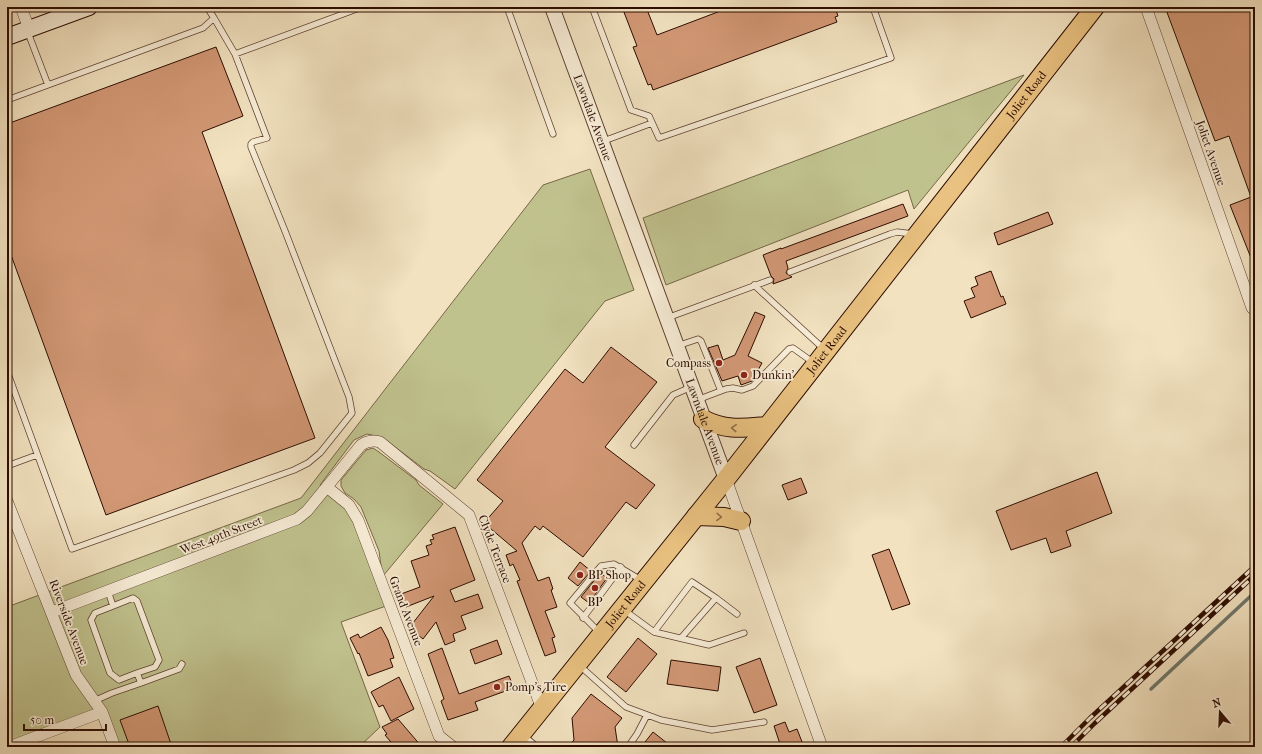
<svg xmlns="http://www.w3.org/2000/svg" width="1262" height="754" font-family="'IM FELL French Canon',serif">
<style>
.green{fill:#c0c28e;stroke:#766747}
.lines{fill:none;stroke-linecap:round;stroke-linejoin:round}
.stream{stroke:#6f776b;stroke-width:3.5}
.building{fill:#d29875;stroke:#2d0c00}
.service-casing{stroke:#5e4230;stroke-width:7}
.minor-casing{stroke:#5e4230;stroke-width:12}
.tertiary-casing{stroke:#5e4230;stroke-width:16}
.secondary-casing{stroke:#2d0c00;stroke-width:18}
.primary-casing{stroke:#2d0c00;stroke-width:20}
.service{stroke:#f7ecd6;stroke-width:5.5}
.minor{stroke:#f7ecd6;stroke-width:11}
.tertiary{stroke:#f7ecd6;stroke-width:14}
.secondary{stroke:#f7ecd6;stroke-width:16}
.primary{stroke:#e9c180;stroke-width:18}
.rail-casing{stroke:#2d0c00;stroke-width:4.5}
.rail{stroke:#f7ecd6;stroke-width:3;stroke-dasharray:9;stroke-linecap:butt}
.oneway{stroke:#947046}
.poi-dot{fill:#8f2418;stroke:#f7ecd6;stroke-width:1.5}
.labels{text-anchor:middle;stroke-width:3.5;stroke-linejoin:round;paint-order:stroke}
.street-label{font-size:12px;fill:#2d0c00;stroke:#f7ecd6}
.poi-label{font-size:12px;fill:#2d0c00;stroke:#f7ecd6;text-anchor:start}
</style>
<rect width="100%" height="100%" fill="#f2e2c0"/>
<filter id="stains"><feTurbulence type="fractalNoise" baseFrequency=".005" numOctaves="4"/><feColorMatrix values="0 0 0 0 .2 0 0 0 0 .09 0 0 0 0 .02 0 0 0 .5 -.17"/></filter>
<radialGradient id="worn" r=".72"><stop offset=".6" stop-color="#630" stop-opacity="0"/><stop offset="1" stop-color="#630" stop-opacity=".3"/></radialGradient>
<path class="green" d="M1024,75l-110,134 -6,-19 -242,95 -23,-67z
M590,169l44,121 -29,11 -150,188 -25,-18 -6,-2 -42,-32 -15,-3 -13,6 -34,45 27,20 39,101 -45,16 39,105 -21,20h-243l-13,-37 -96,36v-139l294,-109 242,-313z
M373,448l6,4 37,28 3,5 24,19 -60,72 -2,-10 -2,-15 -18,-44 -7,-8 -9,-6 -4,-7v-6l25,-30z"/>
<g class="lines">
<path class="stream" d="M1151,689l104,-97"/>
</g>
<path class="building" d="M622,7h24l11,28 74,-28h104l3,9 -3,1 2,5 -184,68 -2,-6 -3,1 -15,-38 4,-1z
M1165,7h88l2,6v255l-25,-63 21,-8 -22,-61 -14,5z
M216,47l27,69 -41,16 113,306 -209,77 -99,-271v-120z
M903,204l5,12 -122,45 2,7 -2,5 6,4 -19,7 1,-5 -3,-3 -8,-21 18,-7v1z
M1048,212l5,12 -55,21 -4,-12z
M991,271l10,26 2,-1 3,8 -35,14 -7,-17 11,-4 -4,-9 7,-3 -3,-8z
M755,312l10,4 -17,40 14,7 -10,18 -11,4 -3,-9 -16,5 -14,-33 10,-3 5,15 12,-5z
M611,347l46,35 -52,65 50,38 -19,24 -10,-7 -43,55 -40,-31 -3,4 -5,-4 -13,17 16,38 11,-4 4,12 -2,1 6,17 -12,4 10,26 -3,1 4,14 -11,4 -28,-75 3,-1 -7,-16 -3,2 -4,-11 11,-4 -33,-28 19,-22 -26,-21 88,-111 18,14z
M1097,472l15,41 -46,18 5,15 -20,7 -5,-15 -35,12 -15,-39z
M801,478l6,15 -19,7 -6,-15z
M455,527l20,53 -25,10 5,12 23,-8 5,14 -22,8 5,13 -13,5 2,7 -10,4 -9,-23 -13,17 -14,-11 25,-32 -28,11 -5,-13 19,-7 -9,-26 18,-6 -3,-9 6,-2 -2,-4 4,-1 -2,-4z
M889,549l21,55 -18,6 -20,-55z
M580,562l11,9 -13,15 -10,-8z
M600,573l7,5 -18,25 -8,-6z
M381,627l7,13 6,18 -4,1 3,8 -25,9 -9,-23 -1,1 -8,-16 8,-4 2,4z
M638,638l19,16 -31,38 -19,-15z
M497,640l5,14 -27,10 -5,-14z
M442,648l17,46 50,-18 5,12 -39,14 3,8 -30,10 -7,-19 3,-2 -16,-45z
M760,658l17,47 -23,8 -18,-46z
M671,660l50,7 -3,24 -51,-7z
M399,677l15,32 -23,12 -8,-16 -4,2 -8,-15z
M591,694l31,24 -7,9 3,20h-50l6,-7 -2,-22z
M158,706l14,41h-42l-10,-27z
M398,719l24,28h-27l-10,-12 2,-1 -5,-7z
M785,722l4,10 8,-3 7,18h-23l-7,-21z
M653,732l19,15h-31z"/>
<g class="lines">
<g class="service-casing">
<path id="service" d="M507,7l46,127
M592,7l39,103 18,6 10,22 232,-80 -18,-51
M27,30l21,55
M235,54l127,-47
M7,100l196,-72 11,-10 -7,-11
M601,142l51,-19
M790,272l100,-38 7,-2 16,2
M754,285l71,65
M1252,308l3,8
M667,318l103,-38
M677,346l21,-7 3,2 20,50
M7,371l65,178 222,-79 14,-7 12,-10 32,-40 -3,-16 -64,-166 -34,-84v-3l2,-2 14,-4 -32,-84 -21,-36
M697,400l29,-11 7,-1 9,2 11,-4 36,-37 4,-1 21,15
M634,445l39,-50 18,-8
M7,466l30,-11
M716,598l21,16
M113,606l-18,7 -4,7 19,53 9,7 18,-7
M624,610l30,22 55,13 35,-12
M583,618l38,-51
M599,632l-29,-29 31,-37 13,-2 27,16
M654,632l38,-50 24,16 -35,40
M580,666l46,41 35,13 51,10 52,-8
M141,683l38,-14 3,-5
M94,701l18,-8 29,-10 -4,-10 18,-6 4,-7 -22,-59 -4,-3 -20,8 -5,-15
M523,735l14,12
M628,747l9,-13 10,-19"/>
</g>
<g class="minor-casing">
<path id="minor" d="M21,7l8,22
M1146,7l106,301
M726,479l96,268
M328,488l21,17 9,15 81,216 14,11
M7,501l69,174 26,37 13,35
M52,612l245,-93 10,-8 54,-66c6,-4 12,-5 19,-3l89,73 73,194
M9,747l93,-35"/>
</g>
<g class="tertiary-casing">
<g id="tertiary">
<path id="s1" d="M552,7l174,472"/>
</g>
</g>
<g class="secondary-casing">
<path id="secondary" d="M7,37l82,-30"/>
</g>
<g class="primary-casing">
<g id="primary">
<path d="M703,419c23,12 40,9 64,7"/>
<path d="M696,516l28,1 17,4"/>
<path id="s2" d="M511,747l215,-268 369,-472"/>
</g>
</g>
<use href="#service" class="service"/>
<use href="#minor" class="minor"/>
<use href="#tertiary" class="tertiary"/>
<use href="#secondary" class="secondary"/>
<use href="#primary" class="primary"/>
<g class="rail-casing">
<path id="rail" d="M1061,747l29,-29 165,-152
M1071,747l24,-24 160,-148"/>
</g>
<use href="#rail" class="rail"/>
</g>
<defs><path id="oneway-chevron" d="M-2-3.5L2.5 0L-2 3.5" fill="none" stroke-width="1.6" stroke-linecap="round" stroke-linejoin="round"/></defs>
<g class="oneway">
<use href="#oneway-chevron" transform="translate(734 428) rotate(-177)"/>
<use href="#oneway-chevron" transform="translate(719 517) rotate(2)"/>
</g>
<g class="poi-dot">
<circle cx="719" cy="363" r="4"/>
<circle cx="744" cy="375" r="4"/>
<circle cx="580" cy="575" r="4"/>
<circle cx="595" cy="588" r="4"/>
<circle cx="497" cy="687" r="4"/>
</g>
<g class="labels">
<g class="street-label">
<text dy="4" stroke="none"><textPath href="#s2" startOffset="831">Joliet Road</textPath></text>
<text dy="4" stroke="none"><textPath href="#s1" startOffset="118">Lawndale Avenue</textPath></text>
<text transform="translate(1211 153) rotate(71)" y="4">Joliet Avenue</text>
<text dy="4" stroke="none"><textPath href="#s2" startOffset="507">Joliet Road</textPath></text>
<text dy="4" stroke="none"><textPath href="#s1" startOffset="442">Lawndale Avenue</textPath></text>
<text transform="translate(221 535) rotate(-21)" y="4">West 49th Street</text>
<text transform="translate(495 549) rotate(69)" y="4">Clyde Terrace</text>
<text dy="4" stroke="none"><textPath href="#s2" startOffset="183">Joliet Road</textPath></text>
<text transform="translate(406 611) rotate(69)" y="4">Grand Avenue</text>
<text transform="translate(69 622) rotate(69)" y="4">Riverside Avenue</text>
</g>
<g class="poi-label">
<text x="711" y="367" text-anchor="end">Compass</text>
<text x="752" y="379">Dunkin'</text>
<text x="588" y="579">BP Shop</text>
<text x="595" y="606" text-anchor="middle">BP</text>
<text x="505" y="691">Pomp's Tire</text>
</g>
</g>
<rect width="1262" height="754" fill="none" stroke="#f2e2c0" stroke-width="24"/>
<rect x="8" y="8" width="1246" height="738" fill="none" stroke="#2d0c00" stroke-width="2"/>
<rect x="12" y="12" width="1238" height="730" fill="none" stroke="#2d0c00"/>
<g transform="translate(1220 712) rotate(341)" stroke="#f7ecd6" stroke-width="3" paint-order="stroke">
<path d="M0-3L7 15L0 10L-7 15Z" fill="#2d0c00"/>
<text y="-6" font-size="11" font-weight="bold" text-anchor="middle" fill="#2d0c00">N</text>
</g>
<path d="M24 724v6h82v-6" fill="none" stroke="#2d0c00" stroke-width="2"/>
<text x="30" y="724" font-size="12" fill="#2d0c00" stroke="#f7ecd6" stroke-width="3" paint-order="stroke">50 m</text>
<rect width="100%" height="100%" filter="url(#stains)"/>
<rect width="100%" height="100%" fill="url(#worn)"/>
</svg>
